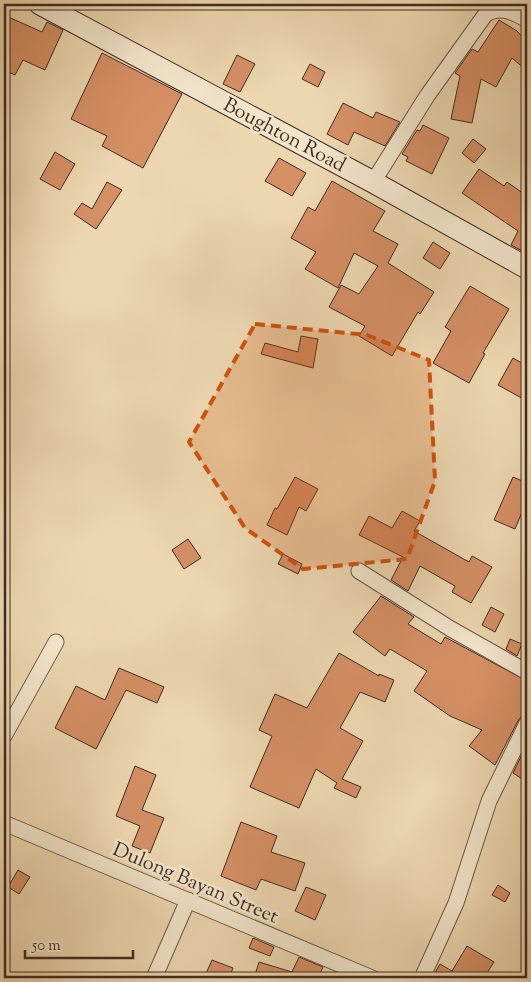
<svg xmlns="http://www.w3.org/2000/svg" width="531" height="982" font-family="'Sorts Mill Goudy',serif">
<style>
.building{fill:#d58f65;stroke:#412c23}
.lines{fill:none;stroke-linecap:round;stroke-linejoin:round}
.minor-casing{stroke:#6c5746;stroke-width:17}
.secondary-casing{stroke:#412c23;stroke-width:23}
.minor{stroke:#f3e5cc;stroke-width:15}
.secondary{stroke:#f3e5cc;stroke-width:21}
.marked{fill:#cf520f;fill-opacity:0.2;stroke:#cf520f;stroke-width:4;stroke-dasharray:10 6;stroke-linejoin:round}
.labels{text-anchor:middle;stroke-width:5;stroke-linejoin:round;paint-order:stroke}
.street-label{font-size:20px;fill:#412c23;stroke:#f3e5cc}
</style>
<rect width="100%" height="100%" fill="#edd7b0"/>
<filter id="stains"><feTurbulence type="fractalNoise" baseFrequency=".004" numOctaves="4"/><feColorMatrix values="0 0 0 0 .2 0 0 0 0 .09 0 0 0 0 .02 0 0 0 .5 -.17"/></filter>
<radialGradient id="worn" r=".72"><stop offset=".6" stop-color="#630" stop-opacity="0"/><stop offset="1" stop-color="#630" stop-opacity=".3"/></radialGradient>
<path class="building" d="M4,15l38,17 5,-10 16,8 -18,40 -22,-10 -8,15 -11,-5z
M499,20l18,11 10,11v29l-15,-13 -16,29 -15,-8 -9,44 -21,-4 9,-43 -5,-3 17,-24 6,3z
M102,53l80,41 -39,74 -41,-22 5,-10 -36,-17z
M237,55l18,9 -15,28 -17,-8z
M310,64l15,8 -7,15 -16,-8z
M343,103l30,15 3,-6 24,10 -15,24 -31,-14 -6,13 -21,-11z
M423,125l26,13 -17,36 -26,-13 2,-4 -6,-3 15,-24 3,1z
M473,139l13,10 -12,14 -12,-10z
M55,152l20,12 -15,26 -20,-11z
M279,158l27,15 -14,23 -27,-15z
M479,169l25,17 3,-4 20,14 -1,57 -15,-8 7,-14 -56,-38z
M332,181l53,30 -12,20 25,13 -10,19 46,29 -14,22 -2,-2 -26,44 -33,-20 6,-10 -36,-19 12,-22 18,9 19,-28 -24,-13 -16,35 -33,-19 11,-17 -25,-14 17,-31 7,4z
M107,182l15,8 -26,39 -22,-15 8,-11 10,6z
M433,242l17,11 -10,16 -17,-11z
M470,286l39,23 -26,44 2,1 -16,29 -36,-20 18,-32 -6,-4z
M301,336l17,3 -5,29 -52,-14 4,-11 33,9z
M513,358l14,8v35l-29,-16z
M295,477l23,12 -12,22 -7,-4 -12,28 -20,-10 8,-17 2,1z
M513,477l14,6v17l-12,29 -21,-9z
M402,511l18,10 -6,10 55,31 3,-6 20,11 -21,36 -19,-11 3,-6 -35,-20 -12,25 -17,-11 12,-23 -44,-22 10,-19 23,12z
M188,539l13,19 -17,11 -12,-19z
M283,554l19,10 -4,10 -20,-10z
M381,596l33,21 -6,7 33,20 4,-7 82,44v33l-8,5 -24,46 -26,-19 13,-16 -32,-14 -36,-25 13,-20 -37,-22 -5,7 -32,-24z
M491,607l13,7 -9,18 -13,-7z
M510,639l12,5 -5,12 -11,-7z
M339,653l40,23v-2l15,6 -9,22 -25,-10 -20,36 23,13 -21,38 19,8 -5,11 -22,-10 3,-5 -21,-14 -17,39 -49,-21 22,-51 -13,-6 16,-36 32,14z
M119,668l45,19 -7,16 -31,-13 -30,59 -41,-21 21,-42 29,14z
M527,744v38l-14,-9z
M135,766l21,9 -14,35 22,8 -14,35 -18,-7 8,-20 -24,-10z
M241,822l36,14 -6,16 34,11 -10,28 -34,-12 -5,11 -35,-14z
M18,870l12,7 -11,17 -11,-7z
M498,885l12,8 -5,9 -13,-7z
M306,887l20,8 -11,25 -20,-9z
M253,938l21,9 -4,9 -21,-8z
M467,946l27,16 -10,16h-52l8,-14 12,7z
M299,957l24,10 -5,11h-64l5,-16 33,10z
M212,960l21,8 -4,10h-25z"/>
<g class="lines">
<g class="minor-casing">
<path id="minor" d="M373,182l54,-86 58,-81c14,-10 29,-3 42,5
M359,571l92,58 76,43
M4,736l52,-94
M4,823l368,155
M154,978l34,-78
M422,978l34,-75 33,-102 38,-78"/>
</g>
<g class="secondary-casing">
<path id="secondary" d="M40,4l333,178 154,86"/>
</g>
<use href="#minor" class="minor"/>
<use href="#secondary" class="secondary"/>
</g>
<path class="marked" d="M255,324l112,11 62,25 6,121 -28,78 -104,10 -58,-41 -56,-86z"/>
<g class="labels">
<g class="street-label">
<text transform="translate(285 134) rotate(28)" y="7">Boughton Road</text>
<text transform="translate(196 882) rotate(23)" y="7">Dulong Bayan Street</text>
</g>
</g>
<rect width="531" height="982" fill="none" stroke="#edd7b0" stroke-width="20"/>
<rect x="5" y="5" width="521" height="972" fill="none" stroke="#412c23" stroke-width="2.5"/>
<rect x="10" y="10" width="511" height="962" fill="none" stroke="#412c23"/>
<path d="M25 950v8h108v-8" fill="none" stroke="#412c23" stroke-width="2.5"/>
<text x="32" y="950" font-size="15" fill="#412c23" stroke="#f3e5cc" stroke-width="4" paint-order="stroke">50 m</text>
<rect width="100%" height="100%" filter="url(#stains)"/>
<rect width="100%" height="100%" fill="url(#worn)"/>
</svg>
